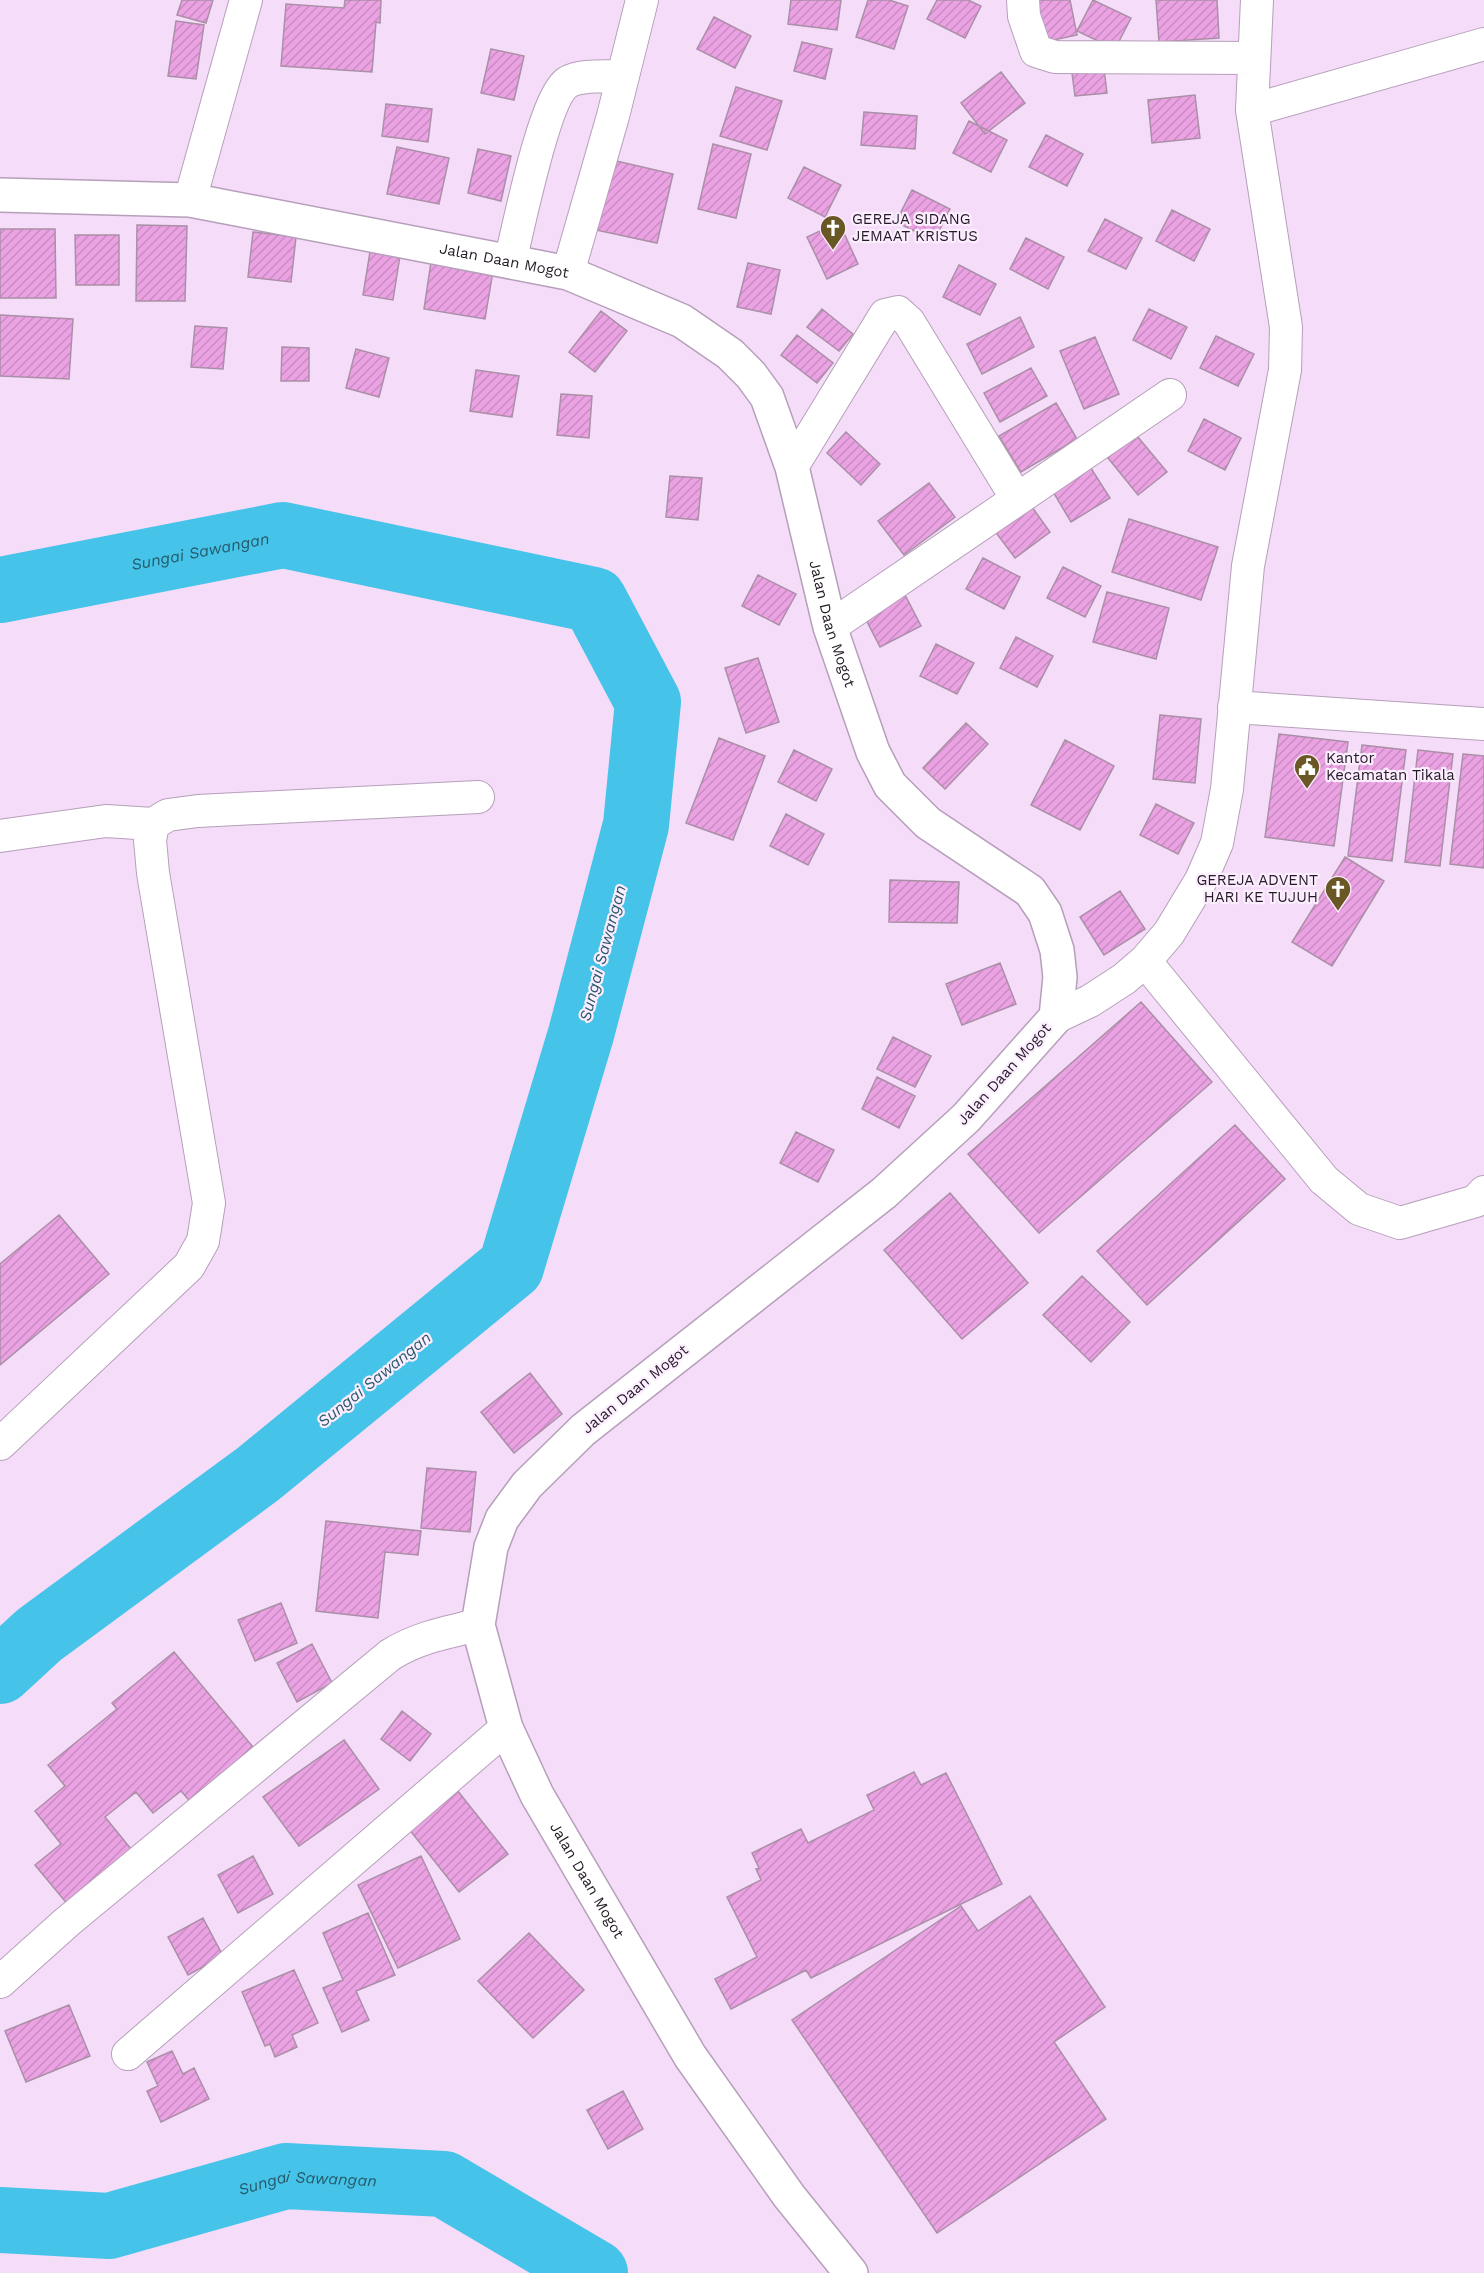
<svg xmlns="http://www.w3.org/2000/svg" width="1484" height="2273" font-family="'Work Sans',sans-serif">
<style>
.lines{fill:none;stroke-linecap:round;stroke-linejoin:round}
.river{stroke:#45c3e8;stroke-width:66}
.building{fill:url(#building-hatch);stroke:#aa8fa6;stroke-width:1.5}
.street-casing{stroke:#b69fba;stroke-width:34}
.secondary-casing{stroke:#b69fba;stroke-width:36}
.street{stroke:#fff;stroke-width:32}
.secondary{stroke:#fff;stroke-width:33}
.labels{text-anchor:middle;stroke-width:4.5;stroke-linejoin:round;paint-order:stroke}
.poi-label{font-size:15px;fill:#231a25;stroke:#fcedff;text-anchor:start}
.street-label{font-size:15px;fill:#231a25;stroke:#fcedff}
.water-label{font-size:16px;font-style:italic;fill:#265969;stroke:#fcedff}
</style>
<defs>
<pattern id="building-hatch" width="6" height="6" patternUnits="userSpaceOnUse" patternTransform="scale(1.5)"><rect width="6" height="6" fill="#eba2e3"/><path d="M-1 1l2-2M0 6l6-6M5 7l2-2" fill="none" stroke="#c98bc3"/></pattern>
</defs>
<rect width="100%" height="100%" fill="#f5dcf9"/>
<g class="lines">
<g class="river">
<path id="s1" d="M0,590l283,-55 311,65 54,102 -12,123 -55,209 -70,233 -253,207 -219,161 -39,36"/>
<path id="s2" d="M0,2220l109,6 177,-50 158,8 151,89"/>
</g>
</g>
<path class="building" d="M182,0h31l-7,23 -29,-8z
M345,0h36l-1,23 -4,-1 -4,50 -91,-6 5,-62 58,4z
M791,0h50l-4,30 -49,-6z
M868,0h21l19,6 -14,43 -38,-12z
M937,0h31l13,6 -16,32 -38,-19z
M1031,0h39l7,35 -38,8z
M1093,0l38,18 -16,31 -38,-18z
M1156,0h61l2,38 -60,4z
M714,17l37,19 -16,32 -38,-19z
M176,21l28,4 -8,54 -28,-3z
M802,42l30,7 -7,30 -31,-8z
M491,49l33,7 -10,44 -33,-7z
M1104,69l3,24 -32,3 -3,-23z
M1001,72l24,31 -40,31 -24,-31z
M736,87l46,14 -15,49 -47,-14z
M1195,95l5,43 -48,5 -4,-43z
M386,104l46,5 -4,33 -46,-6z
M864,112l53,4 -2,33 -54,-4z
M969,121l38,19 -16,32 -38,-19z
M1046,135l37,19 -16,32 -38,-19z
M713,144l38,10 -15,64 -38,-9z
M397,147l52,11 -10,46 -52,-10z
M478,149l33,7 -10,45 -33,-8z
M612,160l61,14 -16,69 -61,-13z
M804,167l37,18 -16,32 -37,-19z
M912,190l38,19 -16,32 -38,-19z
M1172,210l38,19 -16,32 -38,-20z
M1105,219l37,19 -16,31 -38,-18z
M839,222l19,42 -31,15 -20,-42z
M137,225l50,1 -2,75h-49z
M0,229h55l1,69h-56z
M253,232l43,5 -5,45 -43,-5z
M75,235h44v50h-43z
M1026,238l38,19 -16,32 -38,-20z
M370,252l30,4 -7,44 -30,-5z
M431,262l62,9 -8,48 -61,-10z
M748,263l32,7 -9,44 -34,-7z
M959,265l37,19 -16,31 -37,-18z
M822,309l31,25 -14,17 -32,-24z
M1149,309l38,18 -16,32 -38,-19z
M601,311l26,20 -32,41 -26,-20z
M0,315l73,4 -4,60 -69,-3z
M1020,317l14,30 -52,27 -15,-30z
M195,326l32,2 -4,41 -32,-2z
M797,335l36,28 -16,20 -36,-28z
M1216,336l38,18 -16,32 -38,-18z
M1095,337l24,57 -35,15 -24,-58z
M282,347l27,1v33h-28z
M356,349l33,9 -10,39 -33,-9z
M1031,368l16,28 -47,26 -16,-29z
M476,370l43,6 -7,41 -42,-6z
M561,394l31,2 -3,42 -32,-3z
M1056,403l21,36 -56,33 -22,-36z
M1204,419l37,19 -16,32 -37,-19z
M1132,430l35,42 -29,23 -34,-42z
M846,432l34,32 -19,21 -34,-32z
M1087,462l23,36 -39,24 -22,-37z
M670,476l32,2 -4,42 -32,-3z
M929,483l26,34 -51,38 -26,-34z
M1027,500l23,32 -35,26 -24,-32z
M1129,519l89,28 -17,53 -89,-28z
M983,558l37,19 -16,32 -38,-20z
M1063,567l38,19 -16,31 -38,-19z
M758,575l38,19 -17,31 -37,-19z
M901,587l20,39 -41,21 -20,-39z
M1107,592l62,16 -13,51 -63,-17z
M1016,637l37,19 -16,31 -37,-19z
M936,644l38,19 -17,31 -37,-18z
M758,658l21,64 -33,11 -21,-65z
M1160,715l41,4 -6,64 -42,-4z
M966,723l22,21 -43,45 -22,-21z
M1279,734l69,8 -14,104 -69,-9z
M719,738l46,18 -32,84 -47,-17z
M1065,740l49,26 -34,64 -49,-25z
M1362,745l44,5 -14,111 -44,-5z
M794,750l38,19 -16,32 -38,-19z
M1418,750l35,4 -13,112 -35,-4z
M1463,754l21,2v112l-34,-4z
M1156,804l38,19 -16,31 -38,-19z
M786,814l38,20 -16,31 -38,-19z
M1345,857l39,24 -52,85 -40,-24z
M890,880l69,2 -2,41 -68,-1z
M1120,891l25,38 -41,26 -24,-38z
M1000,963l16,41 -54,21 -16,-41z
M1141,1002l71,80 -173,151 -71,-79z
M893,1037l38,19 -16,31 -38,-18z
M877,1077l38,19 -16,32 -37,-19z
M1235,1125l50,54 -138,126 -50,-54z
M796,1132l38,18 -16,32 -38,-19z
M950,1193l78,90 -66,56 -78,-89z
M59,1215l50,59 -109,91v-101z
M1082,1276l48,46 -39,40 -48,-47z
M530,1373l32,41 -48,39 -33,-41z
M427,1468l49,4 -6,60 -49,-4z
M326,1521l95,10 -3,24 -33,-3 -7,66 -62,-7z
M281,1603l16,40 -42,18 -17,-41z
M312,1644l20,39 -35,19 -20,-39z
M174,1652l84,101 -64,53 -13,-15 -28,22 -17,-21 -31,25 26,32 -62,57 -34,-41 26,-21 -26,-33 30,-25 -17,-21 69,-56 -5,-6z
M402,1711l29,23 -21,27 -29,-22z
M344,1740l35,49 -80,57 -36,-49z
M914,1772l7,13 25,-12 56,111 -191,94 -5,-8 -75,39 -16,-30 42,-22 -30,-60 34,-17 -5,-11 3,-1 -7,-15 49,-24 7,14 66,-33 -7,-15z
M457,1790l51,64 -49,38 -51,-64z
M253,1856l20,38 -35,19 -20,-38z
M421,1856l39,83 -62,29 -40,-83z
M1030,1896l75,111 -51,35 52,77 -169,114 -145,-213 169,-114 17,25z
M368,1913l27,62 -39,16 13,29 -27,12 -19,-44 20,-8 -20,-47z
M203,1918l20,38 -35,19 -20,-38z
M529,1933l55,57 -51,48 -55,-57z
M294,1970l24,53 -26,12 5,12 -22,10 -5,-13 -5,2 -23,-54z
M69,2005l21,51 -64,26 -21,-51z
M172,2051l11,23 11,-6 15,31 -48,23 -14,-31 11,-5 -11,-24z
M623,2091l20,38 -35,20 -21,-39z"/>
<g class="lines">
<g class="street-casing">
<path id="street" d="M1023,0l1,16 12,35 19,6 199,1
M1252,110l232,-66
M190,200l56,-200
M510,262c8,-32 34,-165 58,-180 14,-8 38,-5 55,-6
M568,273l45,-157 29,-116
M792,467l93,-152 13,-3 11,10 108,177
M830,627l340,-232
M1234,707l250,17
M0,836l106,-15 47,3
M1145,961l179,219 35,29 41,14 76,-22 8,-9
M1056,1017l34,-16 34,-22 21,-18 24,-28 32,-53 16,-37 10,-54 21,-223 37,-196 1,-43 -34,-217 5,-110
M0,1444l189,-178 14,-25 6,-38 -56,-330 -3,-33 3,-16 15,-9 30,-4 280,-14
M0,1982l67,-60 323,-267c27,-17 57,-23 88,-30
M128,2054l378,-326"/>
</g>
<g class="secondary-casing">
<g id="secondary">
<path id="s3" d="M0,195l190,5 378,73 114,48 48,33 21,21 16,22 25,70 38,160 43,125 17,33 38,38 102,68 15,22 12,37 3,27 -4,40 -90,101 -82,75 -301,237 -56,55 -25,34 -11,28 -13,78 28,103 31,67 153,261 99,140 62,77"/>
</g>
</g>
<use href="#street" class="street"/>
<use href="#secondary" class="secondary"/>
</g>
<defs>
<g id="church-pin" transform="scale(1.35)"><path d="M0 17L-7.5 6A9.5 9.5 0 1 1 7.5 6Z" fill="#695725" stroke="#fcedff"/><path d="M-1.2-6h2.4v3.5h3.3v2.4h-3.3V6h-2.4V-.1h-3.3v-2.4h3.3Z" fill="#fff"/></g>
<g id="civic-pin" transform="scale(1.35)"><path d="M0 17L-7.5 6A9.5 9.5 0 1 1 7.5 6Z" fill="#695725" stroke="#fcedff"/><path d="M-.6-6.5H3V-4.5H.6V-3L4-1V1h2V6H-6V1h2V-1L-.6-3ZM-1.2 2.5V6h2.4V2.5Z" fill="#fff"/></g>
</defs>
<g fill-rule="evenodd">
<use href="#church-pin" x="833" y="228"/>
<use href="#civic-pin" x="1307" y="767"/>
<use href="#church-pin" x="1338" y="889"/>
</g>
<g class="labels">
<g class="poi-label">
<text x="852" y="224">GEREJA SIDANG<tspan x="852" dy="17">JEMAAT KRISTUS</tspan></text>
<text x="1326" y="763">Kantor<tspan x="1326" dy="17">Kecamatan Tikala</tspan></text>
<text x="1318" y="885" text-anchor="end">GEREJA ADVENT<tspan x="1318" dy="17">HARI KE TUJUH</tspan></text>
</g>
<g class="street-label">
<text dy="5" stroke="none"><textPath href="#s3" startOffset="510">Jalan Daan Mogot</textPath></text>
<text dy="5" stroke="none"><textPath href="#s3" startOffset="1050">Jalan Daan Mogot</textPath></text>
<text transform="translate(1004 1074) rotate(-48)" y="5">Jalan Daan Mogot</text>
<text transform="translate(635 1389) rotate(-39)" y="5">Jalan Daan Mogot</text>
<text dy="5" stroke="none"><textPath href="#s3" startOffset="2670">Jalan Daan Mogot</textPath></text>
</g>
<g class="water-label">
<text dy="6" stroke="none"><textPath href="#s1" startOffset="204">Sungai Sawangan</textPath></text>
<text transform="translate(602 953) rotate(-75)" y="6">Sungai Sawangan</text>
<text transform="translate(374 1379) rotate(-39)" y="6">Sungai Sawangan</text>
<text dy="6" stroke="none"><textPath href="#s2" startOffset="314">Sungai Sawangan</textPath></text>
</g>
</g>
</svg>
